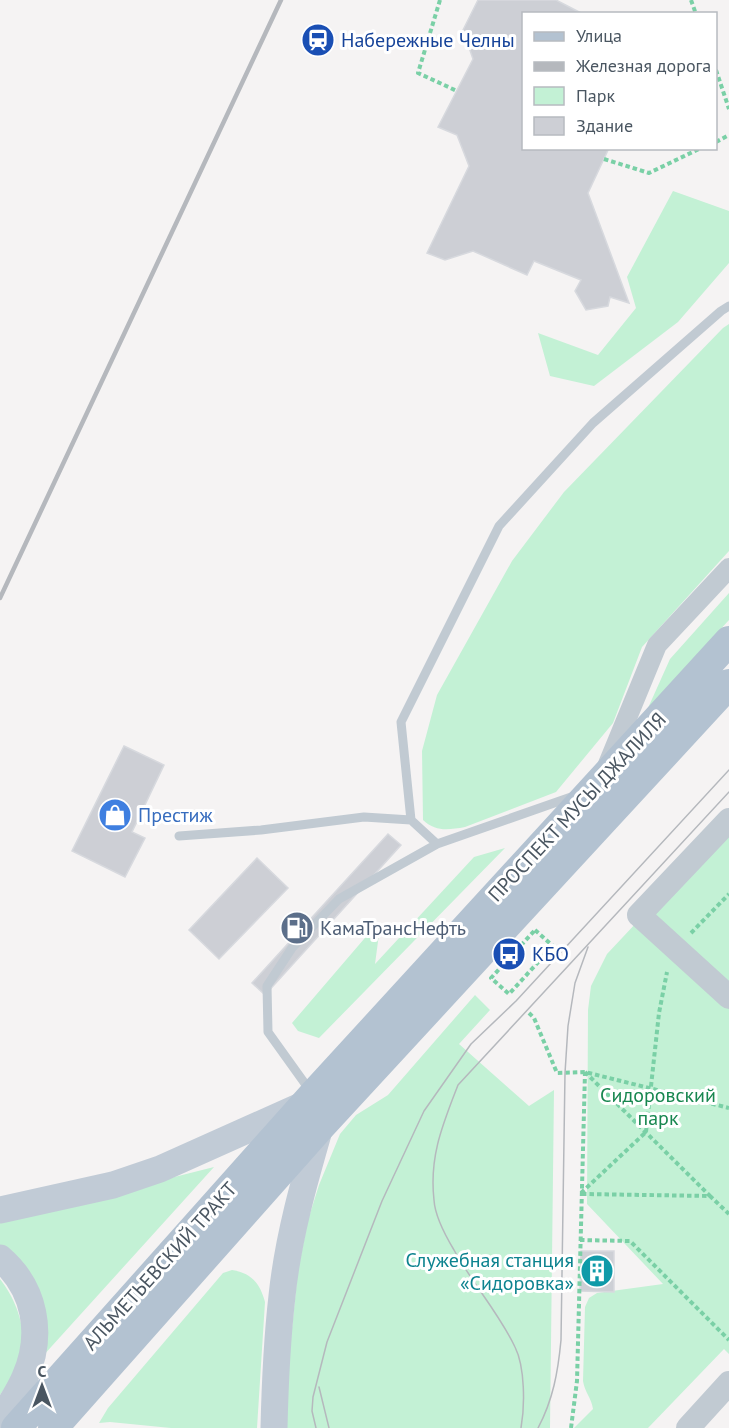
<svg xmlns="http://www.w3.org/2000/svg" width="729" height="1428" font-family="'PT Sans',sans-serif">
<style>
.green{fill:#c3f1d5}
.building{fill:#cdcfd5;stroke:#d7d9de;stroke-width:1.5}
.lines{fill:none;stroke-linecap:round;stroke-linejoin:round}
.path{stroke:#7ad0a6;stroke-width:4;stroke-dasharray:4.5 3;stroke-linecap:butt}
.service{stroke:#c1cad2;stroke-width:9}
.minor{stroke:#c1cad2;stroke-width:20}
.tertiary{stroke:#c1cad2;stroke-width:24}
.secondary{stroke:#c1cbd6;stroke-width:27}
.primary{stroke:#b3c2d1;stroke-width:30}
.tram{stroke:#b5b8bd;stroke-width:1.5}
.rail{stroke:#b5b8bd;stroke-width:4.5}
.labels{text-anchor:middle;stroke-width:6;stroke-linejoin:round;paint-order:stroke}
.transit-label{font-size:20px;fill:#164399;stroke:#fff;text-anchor:start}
.street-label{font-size:20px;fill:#4a5661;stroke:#fff}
.shop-label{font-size:20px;fill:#366cbe;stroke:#fff;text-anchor:start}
.service-label{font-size:20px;fill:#4e5e75;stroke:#fff;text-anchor:start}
.park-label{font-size:20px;fill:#17864f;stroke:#fff}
.culture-label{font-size:20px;fill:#0d838f;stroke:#fff;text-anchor:end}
</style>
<rect width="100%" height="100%" fill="#f5f3f3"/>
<path class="green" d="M673,191l56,20v52l-51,59 -84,64 -44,-10 -12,-43 60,22 38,-47 -9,-31z
M729,324v227l-87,96 -29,76 -57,69 -91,35c-17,3 -29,5 -42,-7l-1,-69 15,-56 75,-134 52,-69 159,-164z
M729,593v27l-81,88 22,-49z
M729,824v530l-5,-5 -76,79h-74l19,-19c-2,-12 -8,-16 -10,-28l2,-74 4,-9 8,-5 66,-9 -76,-80 1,-194 3,-24 16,-32z
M505,848l-186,190 -21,-7 -6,-8 84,-98 3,9 -4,30 99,-107z
M475,995l15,15 -31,34 70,62 25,-16 -4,338h-266v-23l14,-135 10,-50 11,-35 21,-51 16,-19 32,-20z
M214,1167l-172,190 -42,-111v-25z
M232,1270c19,3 28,13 33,32l-8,126h-86l-61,-6 -11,1 9,-15 115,-135z
M0,1279c19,24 32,63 16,93 -4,8 -11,15 -16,23z"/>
<path class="building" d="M478,0h78l27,14h-59v134h85l-21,45 41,110 -19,-6 -2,9 -22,4 -11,-19 6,-11 -47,-19 -7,14 -54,-24 -28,9 -18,-7 42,-87 -12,-31 -19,-8 35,-68 -10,-29z
M124,746l40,19 -32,67 13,6 -20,39 -53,-26z
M388,834l13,11 -136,150 -13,-12z
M257,858l31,30 -69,71 -30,-29z
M581,1251h33v41l-34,-1z"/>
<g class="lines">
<path class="path" d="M440,0l-22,73 39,18
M691,0l5,14
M716,70l13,39
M716,142l13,-7
M604,159l45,14 52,-25
M535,930l18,16 -44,48 -18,-16z
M691,933l38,-39
M529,1013l5,5 23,55 28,-1 144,36
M585,1072l125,124
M581,1193l65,-61 13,-119 8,-41
M582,1194l128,2 19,18
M580,1240l50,1 99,99
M571,1428l6,-47 8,-309"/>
<path class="service" d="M179,836l82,-6 103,-13 47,3
M437,844l-26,-24 -10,-98 98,-196 94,-103 128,-112 8,-5
M311,1092l-43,-60 -1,-46 25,-38 47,-49 98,-55 137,-48"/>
<path class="minor" d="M608,764l49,-119 72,-77"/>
<path class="tertiary" d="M729,820l-90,95 90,82
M688,1428l41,-45"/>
<path class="secondary" d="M0,1210l113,-25 47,-16 143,-64
M0,1258c35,30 44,76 25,119 -6,15 -17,30 -25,44
M274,1428c1,-44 3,-88 8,-132 6,-58 22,-114 38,-169"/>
<path class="primary" d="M16,1428l297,-333 416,-454
M53,1428l267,-301 409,-443"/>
<path class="tram" d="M319,1387l10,41
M316,1428l-4,-17 1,-14 14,-55 55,-141 42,-90 47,-67 45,-43 213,-231
M521,1428c4,-22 4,-61 -6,-81 -16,-34 -43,-64 -61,-97 -9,-15 -19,-33 -20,-50 -5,-44 9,-76 24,-115l271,-293
M538,1428c15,-28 20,-56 23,-88l4,-267 3,-47 7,-43 13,-36"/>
<path class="rail" d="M0,598l281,-598"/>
</g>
<defs>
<g id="station-disc" transform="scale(1.725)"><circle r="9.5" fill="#1a4fb4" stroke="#fff"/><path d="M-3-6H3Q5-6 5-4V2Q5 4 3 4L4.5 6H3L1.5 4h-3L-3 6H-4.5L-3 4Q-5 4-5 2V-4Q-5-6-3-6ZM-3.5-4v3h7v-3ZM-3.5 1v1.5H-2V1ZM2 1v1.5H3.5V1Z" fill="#fff"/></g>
<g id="shop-disc" transform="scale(1.725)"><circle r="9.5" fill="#3f7fe0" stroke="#fff"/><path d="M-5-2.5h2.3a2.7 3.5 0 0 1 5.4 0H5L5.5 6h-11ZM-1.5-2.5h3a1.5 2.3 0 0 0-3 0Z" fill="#fff"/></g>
<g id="fuel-disc" transform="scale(1.725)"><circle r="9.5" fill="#5c6f8a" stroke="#fff"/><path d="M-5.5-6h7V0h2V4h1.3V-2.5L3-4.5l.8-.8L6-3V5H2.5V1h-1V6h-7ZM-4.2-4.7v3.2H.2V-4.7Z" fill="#fff"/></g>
<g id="bus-disc" transform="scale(1.725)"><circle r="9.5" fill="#1a4fb4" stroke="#fff"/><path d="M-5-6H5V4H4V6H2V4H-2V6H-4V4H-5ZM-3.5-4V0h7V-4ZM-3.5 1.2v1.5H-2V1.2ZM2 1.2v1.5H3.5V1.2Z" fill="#fff"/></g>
<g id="building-disc" transform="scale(1.725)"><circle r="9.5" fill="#0f9aa8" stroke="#fff"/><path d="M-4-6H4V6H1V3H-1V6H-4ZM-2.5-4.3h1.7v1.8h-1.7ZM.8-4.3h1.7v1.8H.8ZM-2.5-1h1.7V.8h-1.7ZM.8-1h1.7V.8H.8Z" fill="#fff"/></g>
</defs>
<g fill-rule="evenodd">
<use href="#station-disc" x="318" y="40"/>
<use href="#shop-disc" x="115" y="815"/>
<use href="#fuel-disc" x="297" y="928"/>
<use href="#bus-disc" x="509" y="954"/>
<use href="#building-disc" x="597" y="1271"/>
</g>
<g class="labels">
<g class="transit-label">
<text x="341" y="47">Набережные Челны</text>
<text x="532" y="961">КБО</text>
</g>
<g class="street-label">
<text transform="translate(577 807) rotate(-47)" y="7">ПРОСПЕКТ МУСЫ ДЖАЛИЛЯ</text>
<text transform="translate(160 1266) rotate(-48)" y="7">АЛЬМЕТЬЕВСКИЙ ТРАКТ</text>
</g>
<g class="shop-label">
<text x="138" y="822">Престиж</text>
</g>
<g class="service-label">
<text x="320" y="935">КамаТрансНефть</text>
</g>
<g class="park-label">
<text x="658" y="1102">Сидоровский<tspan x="658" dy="23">парк</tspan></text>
</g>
<g class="culture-label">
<text x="574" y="1267">Служебная станция<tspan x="574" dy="23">«Сидоровка»</tspan></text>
</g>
</g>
<rect x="522" y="12" width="195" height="138" fill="#ffffff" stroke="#b7bbc0" stroke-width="1.5"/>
<rect x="534" y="32" width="30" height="9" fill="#b3c2d1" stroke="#b7bbc0" stroke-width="1.5"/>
<text x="576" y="42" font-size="18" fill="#4a5661">Улица</text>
<rect x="534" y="62" width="30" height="9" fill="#b5b8bd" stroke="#b7bbc0" stroke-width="1.5"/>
<text x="576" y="72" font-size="18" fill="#4a5661">Железная дорога</text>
<rect x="534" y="87" width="30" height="18" fill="#c3f1d5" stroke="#b7bbc0" stroke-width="1.5"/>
<text x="576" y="102" font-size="18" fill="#4a5661">Парк</text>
<rect x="534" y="117" width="30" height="18" fill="#cdcfd5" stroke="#b7bbc0" stroke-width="1.5"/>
<text x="576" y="132" font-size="18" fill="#4a5661">Здание</text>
<g transform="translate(42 1386)" stroke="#ffffff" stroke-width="4.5" paint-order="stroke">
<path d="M0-4.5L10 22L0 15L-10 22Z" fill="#4a5661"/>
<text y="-9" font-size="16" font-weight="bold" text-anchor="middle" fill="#4a5661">С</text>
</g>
</svg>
